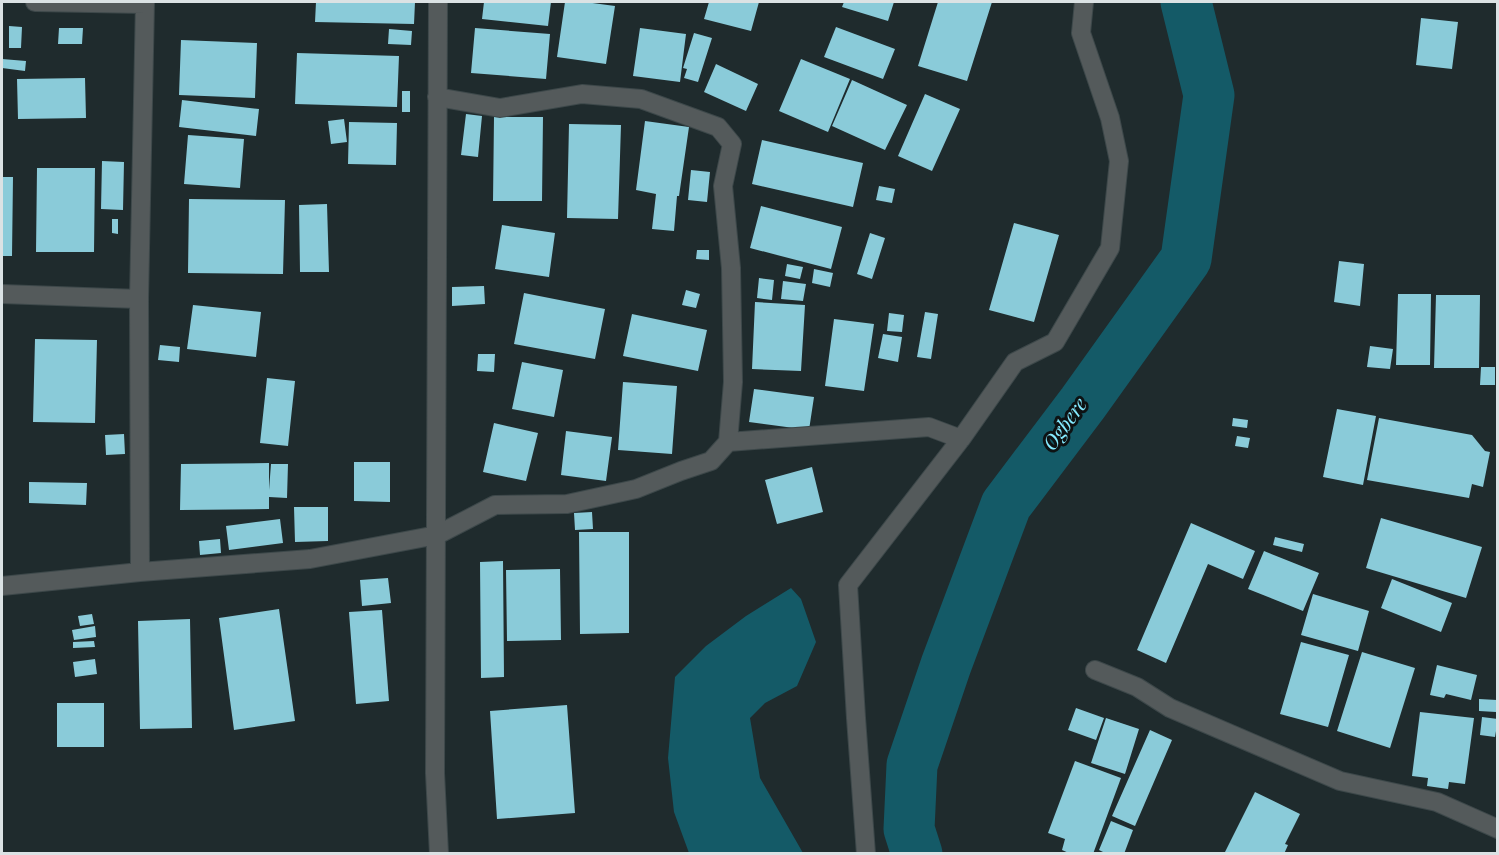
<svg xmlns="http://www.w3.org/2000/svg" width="1499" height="855" font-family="'Playfair Display',serif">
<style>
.water{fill:#145a67}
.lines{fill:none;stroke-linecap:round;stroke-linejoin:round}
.river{stroke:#145a67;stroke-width:51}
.building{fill:#8acbd9}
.street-casing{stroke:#3d484a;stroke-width:20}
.street{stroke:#545a5b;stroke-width:18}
.labels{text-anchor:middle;stroke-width:6;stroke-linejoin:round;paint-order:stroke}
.water-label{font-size:20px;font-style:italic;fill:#85eaff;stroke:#0d1213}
</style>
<rect width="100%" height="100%" fill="#1f2b2d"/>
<path class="water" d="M791,588l10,11 15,43 -19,44 -32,17 -15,15 10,60 43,75h-114l-15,-41 -6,-54 7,-81 31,-31 40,-30z"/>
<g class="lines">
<path class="river" d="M917,854l-8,-25 3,-64 34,-100 60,-160 77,-102 103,-144 23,-164 -23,-93"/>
</g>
<path class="building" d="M316,2h99l-1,22 -99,-2z
M484,2h67l-3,24 -66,-7z
M565,2h20l30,4 -9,58 -49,-7z
M709,2h50l-8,29 -47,-12z
M844,2h50l-6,19 -46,-14z
M938,2h54l-25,79 -49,-15z
M1421,18l37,4 -6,47 -36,-4z
M9,26l13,1 -1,21h-12z
M836,27l59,22 -12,30 -59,-22z
M59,28h24l-1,16h-24z
M475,28l75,6 -4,45 -75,-6z
M640,28l46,6 -6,48 -47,-6z
M389,29l23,2 -1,14 -23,-1z
M694,33l18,5 -14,44 -14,-4 3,-9 -4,-1z
M181,40l76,3 -2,55 -76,-3z
M297,53l102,3 -2,51 -102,-3z
M2,59l24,2 -1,10 -23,-3z
M801,59l49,20 -22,53 -49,-21z
M716,64l42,20 -12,27 -42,-19z
M85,78l1,40 -68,1 -1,-40z
M852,80l55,25 -22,45 -53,-24z
M402,91h8v21h-8z
M925,94l35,15 -28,62 -34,-15z
M182,100l77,9 -3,27 -77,-9z
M466,114l16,2 -4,41 -17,-2z
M494,117h49l-1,84h-49z
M344,119l3,23 -16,2 -3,-23z
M645,121l44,6 -10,69h-2l-3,35 -22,-2 4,-35 -20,-4z
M349,122l48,1 -1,42 -48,-1z
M569,124l52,1 -3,94 -51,-1z
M188,135l56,4 -4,49 -56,-4z
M762,140l101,23 -10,44 -101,-23z
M102,161l22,1 -1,48 -22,-1z
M37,168h58l-1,84h-58z
M691,170l19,2 -3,30 -19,-2z
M2,177h11l-1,79h-10z
M879,186l16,3 -3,14 -16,-3z
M189,199l96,1 -2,74 -95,-1z
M327,204l2,68h-29l-1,-67z
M761,206l81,21 -11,42 -81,-21z
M112,219h6v15l-6,-1z
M1014,223l45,12 -25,87 -45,-12z
M502,225l53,8 -6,44 -54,-8z
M870,233l15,5 -13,41 -15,-5z
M697,250h12v10l-13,-1z
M1339,261l25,3 -4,42 -26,-4z
M787,264l16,3 -3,12 -15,-3z
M814,269l19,4 -3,14 -18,-4z
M759,278l15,2 -2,20 -15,-2z
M783,281l23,3 -3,17 -22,-2z
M484,286l1,18 -33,2v-19z
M686,290l14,4 -4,14 -14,-3z
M524,293l81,16 -10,50 -81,-15z
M1398,294h33l-1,71h-34z
M1436,295h44l-1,73h-45z
M755,302l50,3 -4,66 -49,-2z
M193,305l68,7 -5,45 -69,-8z
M925,312l13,2 -7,45 -14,-2z
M889,313l15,2 -2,17 -15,-1z
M632,314l75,16 -9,41 -75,-15z
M834,319l40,5 -10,67 -39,-5z
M883,334l19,3 -4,25 -20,-4z
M35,339l62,1 -2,83 -62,-1z
M160,345l20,2 -1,15 -21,-2z
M1370,346l23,3 -3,20 -23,-2z
M478,354h17l-1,18 -17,-1z
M522,362l41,8 -9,47 -42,-8z
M1481,367h14v18h-15z
M267,378l28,3 -7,65 -28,-3z
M623,382l54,4 -5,68 -54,-4z
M754,389l60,8 -5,33 -60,-8z
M1337,409l39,7 -13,69 -40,-8z
M1233,418l15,2 -1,8 -15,-2z
M1379,418l93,17 13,16 5,1 -7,35 -11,-3 -3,14 -102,-18z
M494,423l44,10 -12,48 -43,-9z
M566,431l46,6 -6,44 -45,-6z
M124,434l1,20 -19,1 -1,-20z
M1237,436l13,2 -2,10 -13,-2z
M354,462h36v40l-36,-1z
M269,463v27l2,-26h17l-1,34 -18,-1v12l-89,1 1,-46z
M812,467l11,45 -46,12 -12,-44z
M29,482l58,1 -1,22 -57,-2z
M294,507h34v34l-33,1z
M592,512l1,17 -18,1 -1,-17z
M1381,518l101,29 -16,51 -100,-30z
M280,519l3,24 -54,7 -3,-24z
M1191,523l64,28 -12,28 -35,-15 -42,99 -29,-13z
M579,532h50v101l-49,1z
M1275,537l29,7 -2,8 -29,-7z
M220,539l1,14 -21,2 -1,-14z
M1264,551l55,22 -16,38 -55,-22z
M503,561l1,116 -23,1 -1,-116z
M560,569l1,71 -54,1 -1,-71z
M388,578l3,25 -29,3 -2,-26z
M1392,579l60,24 -11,29 -60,-24z
M1313,594l56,17 -11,40 -57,-16z
M279,609l16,112 -61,9 -15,-112z
M382,610l7,91 -33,3 -7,-92z
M92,614l2,10 -14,2 -2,-10z
M190,619l2,109 -52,1 -2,-108z
M95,626l1,11 -22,3 -2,-10z
M94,641l1,6 -22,1v-6z
M1301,642l48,13 -21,72 -48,-13z
M1362,652l53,16 -25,80 -53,-17z
M95,659l2,15 -22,3 -2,-15z
M1437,665l40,10 -6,25 -25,-6 -2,4 -14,-3z
M1479,699l18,1 -1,12 -17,-1z
M57,703h47v44h-47z
M567,705l8,108 -78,6 -7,-108z
M1076,708l28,10 -8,22 -28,-10z
M1420,712l54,6 -9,66 -16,-2 -1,7 -21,-3 1,-8 -16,-2z
M1482,717l16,2 -3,18 -15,-2z
M1106,718l33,11 -14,45 -34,-11z
M1150,730l22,10 -37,86 -23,-10z
M1075,761l46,17 -28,76h-22l-9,-4 3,-11 -17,-6z
M1255,792l45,22 -15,30 3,1 -4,9 -59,-2z
M1111,821l22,9 -9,24h-17l-8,-4z"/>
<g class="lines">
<g class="street-casing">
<path id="street" d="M35,2l110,2
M438,2l-3,771 4,81
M2,294l137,5
M728,442l201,-15 32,12
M140,572l-1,-273 6,-297
M2,586l138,-14 170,-13 127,-24 58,-30 72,-1 69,-15 45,-18 30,-10 17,-19 5,-60 -2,-114 -8,-82 9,-42 -14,-17 -77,-28 -59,-5 -82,14 -63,-11
M1095,670l42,17 33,21 170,73 97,21 61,27
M866,854l-10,-136 -8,-133 113,-146 54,-77 40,-20 55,-94 9,-87 -9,-43 -29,-85 3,-31"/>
</g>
<use href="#street" class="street"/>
</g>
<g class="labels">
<g class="water-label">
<text transform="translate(1065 424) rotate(-54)" y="7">Ogbere</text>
</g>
</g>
<rect width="1499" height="855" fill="none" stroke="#dbe2e4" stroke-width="6"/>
</svg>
